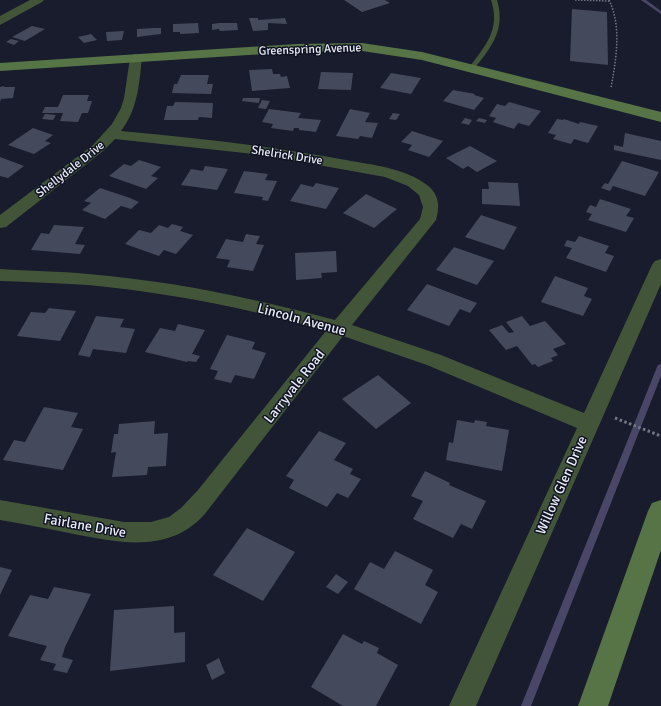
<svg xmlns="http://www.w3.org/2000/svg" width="661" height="706" font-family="Signika,sans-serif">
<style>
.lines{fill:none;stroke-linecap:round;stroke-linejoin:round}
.stream{fill:#494668;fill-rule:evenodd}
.building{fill:#45495c}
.path-far1{stroke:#737684;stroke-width:1.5;stroke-dasharray:1.5 1.5;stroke-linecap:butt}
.path{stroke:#737684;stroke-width:3;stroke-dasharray:2.5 2.5;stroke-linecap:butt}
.lane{fill:#425539;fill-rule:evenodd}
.street{fill:#425539;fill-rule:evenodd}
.secondary{fill:#577447;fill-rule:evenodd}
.labels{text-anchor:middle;stroke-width:3;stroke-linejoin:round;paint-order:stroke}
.far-street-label{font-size:12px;fill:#e9ebf7;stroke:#101322}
.street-label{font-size:14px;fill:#e9ebf7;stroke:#101322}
</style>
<rect width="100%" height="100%" fill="#191c2c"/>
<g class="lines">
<path class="stream" d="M641,0h5l15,11v3z
M661,364v12l-130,330h-10l136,-339 1,-2z"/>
</g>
<path class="building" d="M344,0h41l5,3 -28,9z
M572,9l35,3 1,53 -38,-4z
M249,18h9v2l27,-2 2,6 -19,-1v7l-15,1z
M198,23l1,10 -19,1v-2h-7v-8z
M219,23h18l1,7 -18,1 -1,-2 -7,1v-6z
M32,26l13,3 -20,12 -13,-4z
M154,28h7v6l-24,3v-8z
M124,31l-2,9 -15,1 -1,-9z
M91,34l6,6 -13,3 -6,-6z
M11,39l8,2 -5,4 -8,-3z
M272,69l1,5h7l1,3 6,-1 3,12 -38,3 -3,-21z
M321,72l32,1 -2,17 -33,-1z
M391,73l30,5 -10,16 -31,-6z
M181,75h28l-2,9h6l-2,10 -39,-1 2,-9h3z
M4,86v1h11l-2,11 -12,1 -1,3v-15z
M453,90l22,4 -1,1 10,3 -10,12 -31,-9z
M63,95h26l-2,6h5l-4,12h-6l-4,9 -18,-1 3,-8h-21l3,-6h13z
M243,98h17l-1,5 -17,-2z
M262,100l8,1 -4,8 -8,-1z
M175,102l38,1 -1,15 -13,-1 -1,3h-34l3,-14h6z
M509,102l32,9 -12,15 -11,-3 -4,6 -21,-7 3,-4 -7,-2 8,-12 8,2z
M269,109l32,4 -3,5 23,2 -5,12 -17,-2v-2h-5l-1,3 -22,-3 2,-4 -11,-2z
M350,109l20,4 -5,9 13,1 -6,15 -12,-2 -2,3 -22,-3z
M393,113l7,1 -4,6 -7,-1z
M45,114l11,1 -3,5 -11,-1z
M465,118l7,2 -3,5 -8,-2z
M479,118l8,2 -2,3 -9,-2z
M557,119l6,1 1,-1 15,5 1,-2 18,4 -10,17 -14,-4 -3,5 -18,-5 3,-4 -8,-2z
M33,128l20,7 -8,6 6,2 -17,11 -26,-9z
M412,131l31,10 -14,16 -21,-7 4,-5 -11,-3z
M625,133l36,8v19l-47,-10v-5l9,2z
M470,146l27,15 -20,11 -9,-6 -5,3 -17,-11z
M0,157l24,9 -16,12 -8,-2z
M139,160l22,7 -10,9 7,2 -12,11 -37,-13 15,-12 7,2z
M622,161l37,11 -14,24 -32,-10 -3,5 -9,-3 4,-5 3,1z
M205,166l23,3 -11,21 -36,-5 10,-16 12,2z
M244,171l24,3 -3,6 12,1 -9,20 -6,-1 1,-3 -29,-4z
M488,182l30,1 2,23 -38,-2v-15h7z
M316,183l23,5 -13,21 -36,-8 11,-17 12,3z
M100,188l30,10 9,4 -8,7 -10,-3 -16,13 -23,-9 9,-7 -7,-2z
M366,194l31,15 -23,19 -31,-15z
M600,199l31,10 -5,7 8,2 -8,14 -38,-12 4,-6 -6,-2 4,-7 6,2z
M481,215l36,12 -13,23 -39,-13z
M172,224l11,3 -3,4 13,4 -17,19 -12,-4 -5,6 -34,-12 14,-14 12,3 8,-8 9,3z
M54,225l30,2 -9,17 10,1 -5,9 -49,-4 10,-17 8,1z
M246,234l14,2 -4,8 8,1 -11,26 -26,-4 3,-7 -14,-2 10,-19 17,3z
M579,236l30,10 -4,7 9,3 -8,16 -40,-14 6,-10 -8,-2 3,-6 8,2z
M454,247l40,14 -17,24 -41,-15z
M336,251l1,21 -16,1 1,5 -26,2 -1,-27z
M555,276l33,12 -4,8 8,3 -9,17 -42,-14z
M427,284l50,19 -7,10 -10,-4 -11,17 -42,-16z
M49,308l27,3 -16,30 -43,-5 14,-24 14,1z
M96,316l28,3 -4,8 15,2 -9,24 -33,-4 -3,8 -12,-2z
M522,316l8,10 15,-5 21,23 -13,5 5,6 -7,3 2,3 -15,6 -3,-3 -3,1 -15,-19 -11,4 -17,-20 13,-5 7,8 5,-1 -8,-10z
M178,324l27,6 -13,24 8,2 -4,6 -8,-1 -1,1 -42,-10 15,-24 15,3z
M227,335l28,7 -3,7 14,4 -12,26 -19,-4 -4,8 -17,-4 4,-8 -8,-2z
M378,375l33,28 -35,26 -34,-30z
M44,407l34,6 -7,14 12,2 -20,41 -60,-10 11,-20 11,2z
M457,420l17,3 1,-3 12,2 -1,4 23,4 -7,41 -56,-11 3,-18 4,1z
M155,421l-1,13 14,-1 -2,33 -18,1 -1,8 -35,2 4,-25 -5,1 3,-19h4l1,-10z
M319,431l27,12 -12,17 19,9 -3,5 11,5 -13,19 -11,-5 -10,14 -38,-19 5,-8 -8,-4z
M425,471l25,12 -1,2 37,16 -14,28 -11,-5 -8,14 -40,-19 10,-18 -12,-5z
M247,528l48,24 -32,49 -50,-26z
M395,551l38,19 -8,15 13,7 -17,32 -67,-35 16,-27 14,7z
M0,567l12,3 -12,25z
M336,574l12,8 -10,12 -12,-7z
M54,587l37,7 -26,53 -3,10 11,3 -6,13 -14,-3 3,-6 -16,-4 7,-14 -39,-10 22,-41 18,4z
M174,606v27l11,-1v30l-75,9 4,-61z
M343,634l19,10 2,-3 15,7 -2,5 21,12 -22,41h-33l-32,-19z
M219,658l6,15 -13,7 -6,-15z"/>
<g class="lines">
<path class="path-far1" d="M575,0l34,1
M609,0c13,27 7,59 2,88"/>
<path class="path" d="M615,418l46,18"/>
<path class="lane" d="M491,0h6c9,30 -6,48 -24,70h-4l-1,-1c17,-23 33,-39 23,-69z"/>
<path class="street" d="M30,0h14l-2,2 -42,23v-9z
M136,54l4,1 2,3c-3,26 -4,51 -21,73 76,7 151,15 225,29 27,5 59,8 81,25 12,9 13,21 9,35l-84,105 89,30 143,58 68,-148 3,-4 6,-2v25l-185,422h-27l128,-278 -150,-63 -84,-29 -139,179c-37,40 -88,27 -135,18 -23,-5 -46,-9 -69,-13v-20l124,22h27l18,-5 12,-9 17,-18 128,-159c-77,-23 -157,-38 -238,-46 -29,-2 -59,-3 -88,-4v-12c29,2 59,2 88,5 84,7 166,24 247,46l85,-101 3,-12 -4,-12 -11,-9 -23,-9 -122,-22 -148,-16 -12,12 -97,76 -6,1v-13l93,-70 19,-21 9,-16 3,-10 6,-40 2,-3z"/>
<path class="secondary" d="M362,43l60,9 239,60v10l-239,-62 -60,-9 -65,1 -297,19v-8l297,-19z
M661,500v50l-53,156h-30l70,-195 4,-8z"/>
</g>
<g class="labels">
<g class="far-street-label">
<text transform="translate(310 49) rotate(-2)" y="4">Greenspring Avenue</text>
<text transform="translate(287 155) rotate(9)" y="4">Shelrick Drive</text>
<text transform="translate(70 169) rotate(-38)" y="4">Shellydale Drive</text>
</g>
<g class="street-label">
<text transform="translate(302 319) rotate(15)" y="5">Lincoln Avenue</text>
<text transform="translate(294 386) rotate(-52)" y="5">Larryvale Road</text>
<text transform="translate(561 485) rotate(-66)" y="5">Willow Glen Drive</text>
<text transform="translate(85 525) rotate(10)" y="5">Fairlane Drive</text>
</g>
</g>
</svg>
